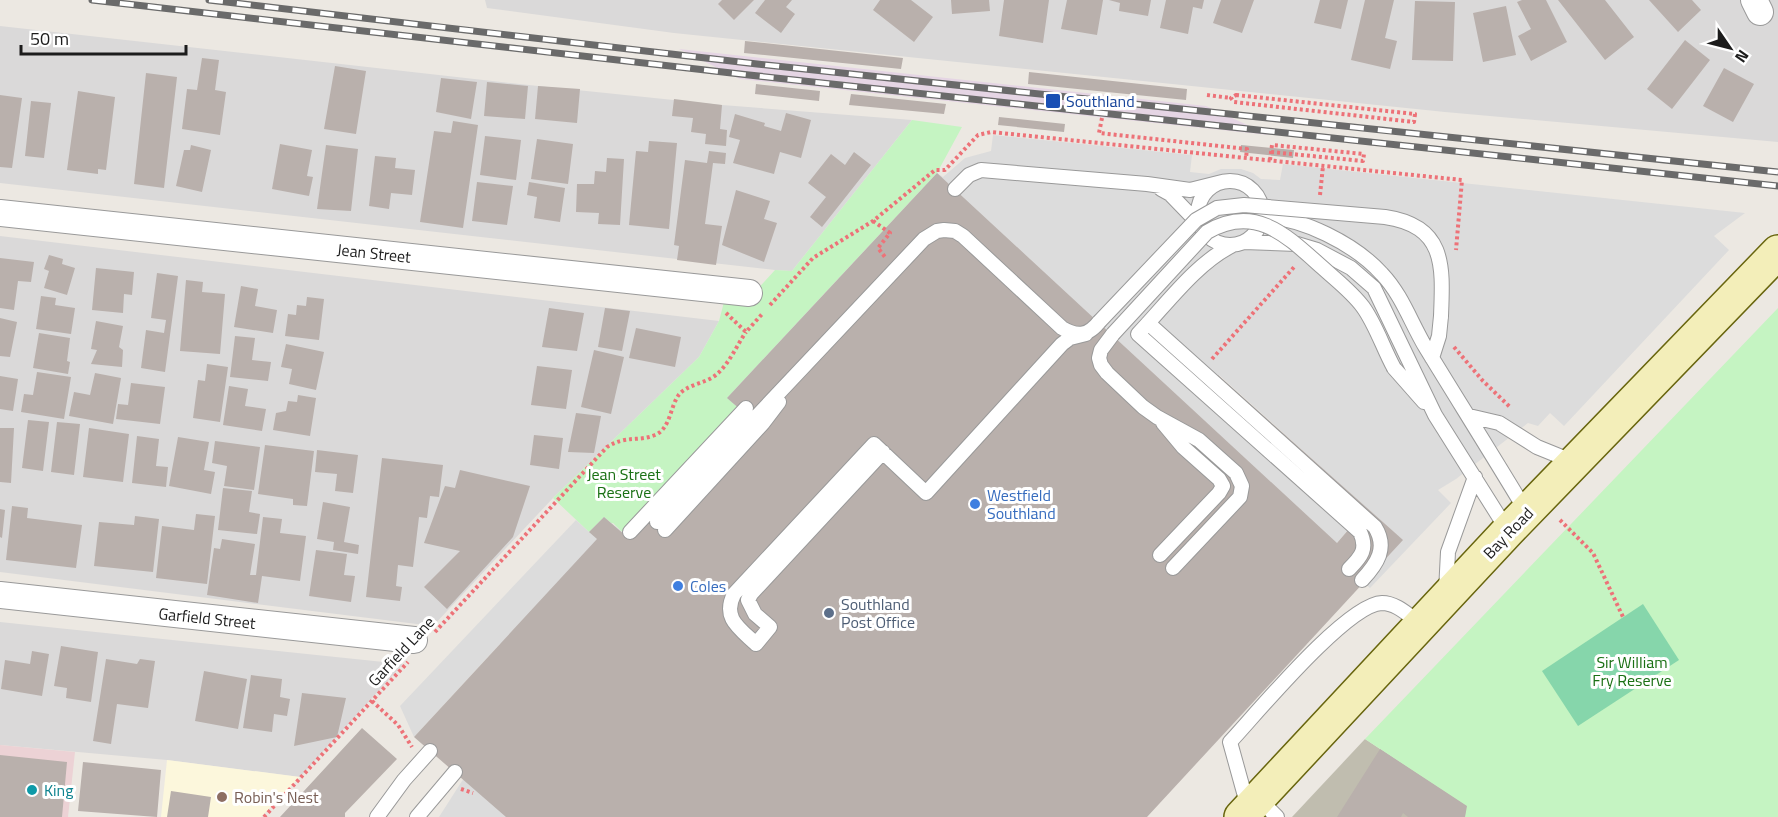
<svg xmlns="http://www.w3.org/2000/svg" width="1778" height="817" font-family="'Titillium Web',sans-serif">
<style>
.residential{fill:#dad9d9}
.commercial{fill:#ecd2d5}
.industrial{fill:#e5d5e4}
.education{fill:#fcf7dc}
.construction{fill:#c0bdaf}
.park{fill:#c5f4c2}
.pitch{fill:#86d6ab}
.parking{fill:#dcdcdc;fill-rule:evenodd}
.building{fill:#b9b0ac}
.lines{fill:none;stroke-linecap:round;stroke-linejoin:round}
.service-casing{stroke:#999;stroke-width:16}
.minor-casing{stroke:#999;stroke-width:28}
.secondary-casing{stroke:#68650e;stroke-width:36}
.path{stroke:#ed7278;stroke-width:4;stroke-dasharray:3 3;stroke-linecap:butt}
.service{stroke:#fff;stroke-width:14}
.minor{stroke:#fff;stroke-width:26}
.secondary{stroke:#f3eeb9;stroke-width:33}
.rail-casing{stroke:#6a6a6a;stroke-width:7}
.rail{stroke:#fff;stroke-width:4.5;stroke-dasharray:14;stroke-linecap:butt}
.service-bridge-casing{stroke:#999;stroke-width:16;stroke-linecap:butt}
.service-bridge{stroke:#fff;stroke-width:14}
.transit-dot{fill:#1a4fb4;stroke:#fff;stroke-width:2}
.shop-dot{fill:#3f7fe0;stroke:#fff;stroke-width:2}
.service-dot{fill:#5c6f8a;stroke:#fff;stroke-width:2}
.culture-dot{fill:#0f9aa8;stroke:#fff;stroke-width:2}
.education-dot{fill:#8d6e63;stroke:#fff;stroke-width:2}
.labels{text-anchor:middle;stroke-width:6;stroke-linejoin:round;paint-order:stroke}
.transit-label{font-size:16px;fill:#164399;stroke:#fff;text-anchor:start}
.street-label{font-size:16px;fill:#1c1c1c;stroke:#fff}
.park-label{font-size:16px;fill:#1a7014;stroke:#fff}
.shop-label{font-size:16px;fill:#366cbe;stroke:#fff;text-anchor:start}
.service-label{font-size:16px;fill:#4e5e75;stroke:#fff;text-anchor:start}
.culture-label{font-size:16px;fill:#0d838f;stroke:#fff;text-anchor:start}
.education-label{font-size:16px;fill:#785e54;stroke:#fff;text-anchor:start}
</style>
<rect width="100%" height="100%" fill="#ece8e2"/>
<path class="residential" d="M485,0h1293v142l-333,-30 -771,-79 -187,-25z
M0,26l538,60 184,19 190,15 -120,151 -17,-1 -775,-87z
M0,236l719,85 -20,36 -146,141 -120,128 -433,-54z
M0,622l403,42 -103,113 -133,-17 -167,-15z"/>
<path class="commercial" d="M0,745l75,7 -7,65h-68z"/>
<path class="industrial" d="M679,49l527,57 63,29 -529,-56z"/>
<path class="education" d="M167,760l133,17 -39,40h-100z"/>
<path class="construction" d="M1365,739l102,67 -2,11h-173z"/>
<path class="park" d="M912,120l50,7 -25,46 -209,224 14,14 -116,125 -13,-13 -24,9 -36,-34 146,-141 20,-36 5,-19 20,2 31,-34 17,1z
M1778,308v509h-313l1,-11 -101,-67z"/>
<path class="pitch" d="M1643,604l36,56 -101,66 -36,-55z"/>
<path class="parking" d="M993,135l199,20 -2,17 19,2 12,-5h20l12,4 8,6 19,1 3,-16 462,49 -31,23 15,14 -165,176 -14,-13 -12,13 -10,-3 -72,56 -18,11 13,13 -81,85 -6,-5 -816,104 -48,-43 -86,93 -14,-31 176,-186 13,12 15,-15 22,18 116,-124 -15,-13 210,-225 6,4 22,-19 26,-7zM1218,375h1l183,165 -65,3 12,-14z
M496,745l78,72h-135l23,-36z"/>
<path class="building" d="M722,0h32l-20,20 -16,-16z
M765,0h27l-6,7 9,7 -14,19 -26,-20z
M880,0h31l22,17 -19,25 -41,-32z
M951,0h38l1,11 -38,3z
M1004,0h45l-6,43 -44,-7z
M1067,0h36l-6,35 -36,-6z
M1109,0h42l-3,16 -29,-5 1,-8z
M1166,0h38l-2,9 -9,-2 -5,27 -28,-6z
M1221,0h33l-12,33 -29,-10z
M1320,0h28l-7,29 -27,-6z
M1365,0h29l-9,38 12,3 -7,28 -39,-9z
M1522,0h24l21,42 -36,19 -13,-25 13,-7 -14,-27z
M1558,0h47l29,37 -29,23z
M1649,0h43l9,10 -23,22z
M1415,1l40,1 -2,59 -41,-1z
M1506,6l10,49 -33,7 -10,-49z
M1685,40l25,20 -38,49 -25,-20z
M745,41l158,17 -2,11 -157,-16z
M202,58l17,2 -4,30 11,2 -6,43 -38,-6 5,-40 10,1z
M335,66l31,5 -10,63 -32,-5z
M1724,68l30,16 -21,38 -30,-16z
M1029,72l158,17 -1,11 -158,-16z
M146,73l31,4 -13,111 -30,-4z
M441,78l36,4 -6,37 -35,-7z
M487,82l41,4 -3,33 -41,-3z
M756,84l64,7 -1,10 -64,-7z
M538,86l42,3 -3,34 -42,-4z
M78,91l37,6 -9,73 -8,-1v5l-31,-4z
M851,94l95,10 -2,10 -95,-9z
M0,95l22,3 -10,70 -12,-1z
M674,99l48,6 -2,24 7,1 -1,16 -21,-2 1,-10 -15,-2 2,-14 -21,-2z
M31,101l20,2 -7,55 -19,-2z
M786,113l25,7 -10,38 -21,-6 -6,22 -41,-11 7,-23 -11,-3 6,-23 30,9 -1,3 17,5z
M999,117l66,7 -1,8 -66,-7z
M453,121l25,4 -15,103 -43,-6 14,-91 17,2z
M485,136l36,4 -5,40 -36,-5z
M537,139l36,5 -5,40 -37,-5z
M649,141l28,2 -8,86 -40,-4 7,-74 12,1z
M280,144l32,6 -5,26 6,1 -4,19 -37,-7z
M191,145l20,5 -9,42 -26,-6 8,-36h6z
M326,145l32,4 -7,62 -34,-2z
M1241,145l53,5 -1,8 -53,-6z
M709,151l17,2 -1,11 -12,-1 -8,61 17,2 -6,39 -39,-5 2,-14 -5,-1 11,-85 22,3z
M854,152l17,13 -49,62 -12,-10 16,-20 -18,-14 23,-29 14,11z
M375,156l21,2 -1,10 20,2 -3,25 -21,-2 -2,16 -20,-3z
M607,158l17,1 -4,66 -22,-1 1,-11 -23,-1 1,-28h17l1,-13 11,1z
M937,173l400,370 12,-14 -150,-134 19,-20 185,165 -256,277h-641l-92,-80 183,-198 -8,-7 15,-15 22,19 116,-125 -15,-13z
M477,182l36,4 -6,39 -35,-4z
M529,182l36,6 -5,34 -26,-4 3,-21 -10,-2z
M736,190l34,11 -6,18 13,4 -13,39 -42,-17z
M49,255l14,4 -1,5 13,4 -8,27 -23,-7 5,-17 -5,-2z
M0,258l34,4 -3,20 -13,-1 -4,29 -14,-2z
M96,268l38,4 -2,23 -8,-1 -1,19 -31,-3z
M157,273l21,3 -13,96 -24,-4 5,-38 18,3 2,-13 -15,-2z
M186,280l17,2 -1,10 23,2 -5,60 -40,-3z
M241,286l17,3 -3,17 22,4 -4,23 -39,-6z
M41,296l15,2 -1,7 20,3 -4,26 -35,-5z
M307,297l17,2 -5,41 -34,-4 3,-22 8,1 1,-10 9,1z
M549,308l35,5 -7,38 -35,-4z
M605,308l25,3 -8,40 -24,-4z
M0,318l17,4 -7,35 -10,-1z
M96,321l27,5 -4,21 4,3 -1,17 -31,-3 6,-14 -6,-1z
M636,328l45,9 -6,30 -46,-9z
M39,333l31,5 -3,23 3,1 -2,12 -35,-6z
M235,336l20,2 -3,22 19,2 -3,19 -38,-4z
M286,344l38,8 -8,38 -27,-6 3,-15 -11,-2z
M594,350l30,7 -13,57 -30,-7z
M207,364l21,3 -8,55 -27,-4 5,-38 7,1z
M537,366l35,4 -6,39 -35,-4z
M37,372l34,5 -7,42 -43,-7 3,-18 9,1z
M95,373l26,5 -8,46 -44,-8 5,-24 16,3z
M0,376l18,3 -5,32 -13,-2z
M131,383l34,4 -5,37 -44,-5 2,-15 10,1z
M229,386l19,3 -3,17 21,3 -4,22 -39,-6z
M298,395l18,3 -6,38 -37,-6 3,-17 10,-2 2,-10 9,1z
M576,413l25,3 -7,37 -26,-1z
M28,420l21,2 -6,49 -21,-3z
M57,422l23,2 -6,51 -23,-3z
M0,428h14l-3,55 -11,-1z
M89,428l40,6 -6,48 -40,-5z
M534,435l29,3 -4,31 -29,-4z
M137,436l22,3 -3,27 12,1 -2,20 -34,-4z
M178,437l31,5 -5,28 11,2 -4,22 -42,-8z
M215,441l45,6 -6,43 -30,-4 3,-20 -15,-3z
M265,445l49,6 -7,55 -14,-1v-6l-35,-5z
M317,450l41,5 -5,38 -18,-2 2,-17 -22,-2z
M382,458l61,7 -4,32 -9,-1 -3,22 -8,-1 -6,50 -15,-2 -2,21 6,1 -2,14 -34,-4z
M460,470l70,16 -17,51 -66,72 -23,-22 36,-36 -36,-8 21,-57 10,2z
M223,488l29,3 -3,21 11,2 -3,20 -39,-4z
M323,502l27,5 -6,35 15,3 -1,9 -25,-4 1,-8 -17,-3z
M12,506l16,2 -1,10 55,7 -6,43 -70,-8z
M0,509l5,1 -3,28 -2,-1z
M196,514l19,2 -8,68 -51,-6 6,-52 32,4z
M135,516l24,3 -6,53 -59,-6 5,-44 35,3z
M263,517l19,2 -2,14 26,3 -6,45 -38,-5 -4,27 -51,-8 7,-47 6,1 2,-10 33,5 -5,31h6z
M316,550l31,4 -3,21 11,1 -4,26 -42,-6z
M61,646l37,6 -7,50 -25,-4 1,-10 -13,-2z
M32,651l17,3 -7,42 -41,-7 4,-29 25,4z
M106,659l31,5 3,-5 15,2 -7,47 -31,-4 -6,40 -18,-3z
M204,671l43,8 -9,50 -43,-8z
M251,675l31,4 -2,18 10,2 -3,17 -13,-2 -2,18 -29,-4z
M302,693l44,5 -9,39 -43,9z
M362,728l35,31 -52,54v4h-65z
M1380,749l87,57 -2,11h-57l-5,-4 -2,4h-64z
M0,755l67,7 -5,55h-62z
M83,762l78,8 -4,47 -79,-6z
M171,791l40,6 -3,20h-41z"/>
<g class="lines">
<g class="service-casing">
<path id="service" d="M1198 213a32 32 0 1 1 64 0a32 32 0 1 1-64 0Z
M955,189l14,-14 12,-5 166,14 43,6 32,-8
M1161,189l9,5 30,31
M1261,217c40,-1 95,28 121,57 20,21 29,49 44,74 33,54 67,108 100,163
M1244,242l53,2 20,6 34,18 23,20 61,127 73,116
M1233,245c-37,18 -67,60 -95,89l222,198c8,17 1,25 -11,37
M1148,323l227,204c13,21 2,37 -13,53
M1113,334l-12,16 -2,8 2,7 6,8 36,34 14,10 42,23 37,33 6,13 -2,11 -67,71
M1432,358l7,-22 2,-20
M1394,368l30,34
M1469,416l30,7 38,24 37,15
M883,452l-132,142 -3,6 7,14 15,13 -14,17c-17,-16 -34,-26 -22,-50l140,-150 52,49 136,-149 8,-6 16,-4
M657,522l267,-283 13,-8 7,-1 11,1 8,5 99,92c15,9 26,8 37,-6
M665,530l98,-107 16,-21
M630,532l116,-124
M1160,555l59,-62 4,-7 -4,-7 -36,-32 -20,-24
M1446,591l2,-39 27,-75
M1258,798l19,19
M1248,807l-18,-65c27,-29 117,-138 152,-139 15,0 27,13 39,21
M377,817l27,-37 26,-29
M417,817l38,-45"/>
</g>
<g class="minor-casing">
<path id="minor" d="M1754,0l6,12
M0,213l749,80
M0,595l414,45"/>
</g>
<g class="secondary-casing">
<path id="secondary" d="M1241,817l267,-286 270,-279"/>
</g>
<path class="path" d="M1207,95l24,3
M1236,95l179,19 -1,8 -180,-20 -3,-4z
M1102,118l-3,15 148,16 -1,9
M1270,160l2,-15 92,9 -1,7 -92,-9
M1320,195l3,-29
M873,221l17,12 -12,15 7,9
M770,305l43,-47 60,-37 62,-51h10l33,-35 13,-3 471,48 -6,70
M726,313l20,19 17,-19
M1454,347l29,34 27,26
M1212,359l83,-93
M1560,520l33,33 30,64
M435,632l172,-185c19,-12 31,-5 48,-12 15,-6 15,-27 23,-39 8,-12 28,-12 39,-22 12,-10 20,-29 29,-42
M372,701l26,24 14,22
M461,789l12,4
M264,817l144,-155"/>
<use href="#service" class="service"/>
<use href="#minor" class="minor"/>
<use href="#secondary" class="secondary"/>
<g class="rail-casing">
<path id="rail" d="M92,0l657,75 1029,111
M209,0l548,64 1021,108"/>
</g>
<use href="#rail" class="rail"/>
<g class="service-bridge-casing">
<path id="service-bridge" d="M1099,322l97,-102 21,-12 27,-3 141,12c61,9 58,49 56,99
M1113,334l94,-102c49,-29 81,5 116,36 13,12 29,24 40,39 13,18 20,41 31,61"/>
</g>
<use href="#service-bridge" class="service-bridge"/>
</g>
<rect class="transit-dot" x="1045" y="93" width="16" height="16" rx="3"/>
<g class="shop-dot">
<circle cx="975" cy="504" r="6"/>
<circle cx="678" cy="586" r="6"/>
</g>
<circle class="service-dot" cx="829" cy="613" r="6"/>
<circle class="culture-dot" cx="32" cy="790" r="6"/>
<circle class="education-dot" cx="222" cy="797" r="6"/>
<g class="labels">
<g class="transit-label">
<text x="1066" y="107">Southland</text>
</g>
<g class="street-label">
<text transform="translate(374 253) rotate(6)" y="6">Jean Street</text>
<text transform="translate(1508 533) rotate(-46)" y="6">Bay Road</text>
<text transform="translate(207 618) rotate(6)" y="6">Garfield Street</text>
<text transform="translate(401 651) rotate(-47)" y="6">Garfield Lane</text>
</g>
<g class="park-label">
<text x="624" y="480">Jean Street<tspan x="624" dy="18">Reserve</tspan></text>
<text x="1632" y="668">Sir William<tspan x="1632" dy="18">Fry Reserve</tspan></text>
</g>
<g class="shop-label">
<text x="987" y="501">Westfield<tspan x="987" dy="18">Southland</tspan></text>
<text x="690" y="592">Coles</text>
</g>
<g class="service-label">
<text x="841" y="610">Southland<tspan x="841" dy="18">Post Office</tspan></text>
</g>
<g class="culture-label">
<text x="44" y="796">King</text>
</g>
<g class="education-label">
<text x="234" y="803">Robin's Nest</text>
</g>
</g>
<g transform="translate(1730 48) rotate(125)" stroke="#ffffff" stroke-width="4.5" paint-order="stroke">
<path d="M0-4.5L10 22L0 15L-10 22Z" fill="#1c1c1c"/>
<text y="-9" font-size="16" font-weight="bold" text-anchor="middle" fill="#1c1c1c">N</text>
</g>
<path d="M21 45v9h165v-9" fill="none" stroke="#1c1c1c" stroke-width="3"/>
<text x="30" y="45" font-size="18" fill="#1c1c1c" stroke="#ffffff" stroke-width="4.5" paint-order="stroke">50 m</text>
</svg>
